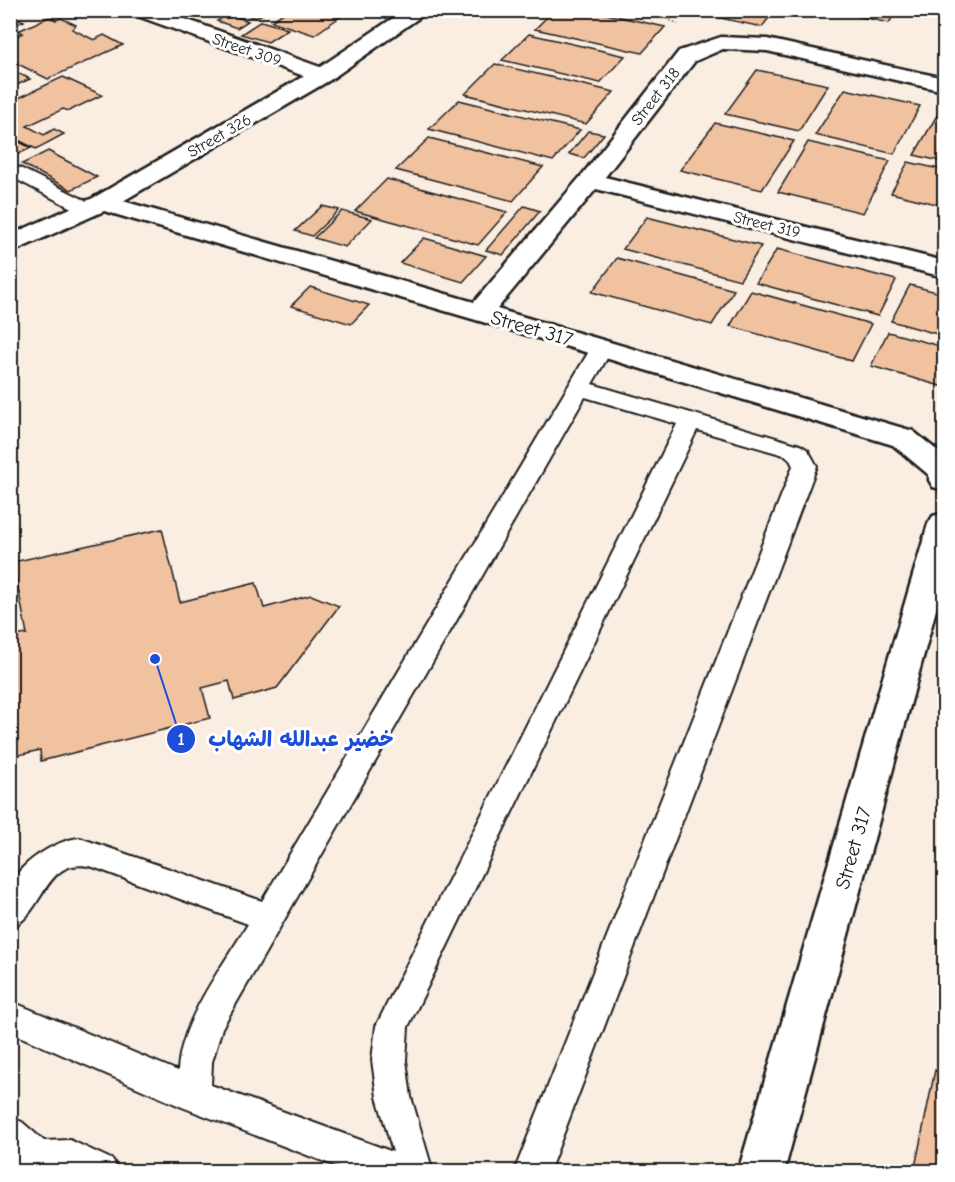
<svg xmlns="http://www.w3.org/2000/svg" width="955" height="1182" font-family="'Comic Neue','Playpen Sans Arabic',sans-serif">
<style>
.building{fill:#f0c2a0;stroke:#1c1c1c;stroke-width:1.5}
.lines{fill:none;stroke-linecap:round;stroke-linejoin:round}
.lane-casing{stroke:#1c1c1c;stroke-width:4}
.street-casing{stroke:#1c1c1c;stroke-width:5}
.path{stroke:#1c1c1c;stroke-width:2;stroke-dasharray:1 3;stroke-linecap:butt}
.lane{fill:#fff;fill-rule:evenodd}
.street{fill:#fff;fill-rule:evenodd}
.labels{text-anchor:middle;stroke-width:6;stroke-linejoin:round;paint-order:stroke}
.far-street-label{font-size:16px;fill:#1c1c1c;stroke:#fff}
.street-label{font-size:20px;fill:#1c1c1c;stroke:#fff}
.leader{fill:none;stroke:#1d4ed8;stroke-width:2}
.callout-dot{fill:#1d4ed8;stroke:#fff;stroke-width:2}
.mark-label{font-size:18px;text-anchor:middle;font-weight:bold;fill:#fff}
.callout-label{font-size:21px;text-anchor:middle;font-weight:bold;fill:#1d4ed8;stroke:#fff;stroke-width:6;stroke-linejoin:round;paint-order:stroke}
</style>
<rect width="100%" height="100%" fill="#faede2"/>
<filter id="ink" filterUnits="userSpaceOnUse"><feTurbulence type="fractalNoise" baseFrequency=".0167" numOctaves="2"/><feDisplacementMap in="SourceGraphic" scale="12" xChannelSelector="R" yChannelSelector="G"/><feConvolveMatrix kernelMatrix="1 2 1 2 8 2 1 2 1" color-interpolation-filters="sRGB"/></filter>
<g filter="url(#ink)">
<path class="building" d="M231,10h38l-13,8z
M288,10h62l-36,25 -43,-14z
M358,10h29l-9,6z
M554,10h34l77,17 -23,26 -107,-24z
M683,10h78l-1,2 11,3 -9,12z
M828,10h69l-8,13z
M228,14l20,7 -11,7 -20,-7z
M10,15l14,6 -14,6z
M49,17l7,3 5,-2 15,7 -4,4 22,11 10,-5 19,10 -75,34 -38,-19v-21l13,-6 -5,-2z
M261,21l27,8 -20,13 -27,-8z
M529,34l96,22 -25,27 -98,-23z
M495,64l119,28 -28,32 -121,-30z
M10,69l20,10 -20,9z
M757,70l71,15 -29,46 -74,-17z
M63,77l39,18 -33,16 -6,-2 -36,17 17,9 10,-6 10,5 -28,15 -26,-13v-34z
M845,89l75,17 -26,48 -79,-19z
M459,100l121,30 -27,31 -124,-32z
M943,105l1,57 -30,-7z
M715,123l79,18 -32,49 -82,-20z
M588,131l16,3 -20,24 -15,-4z
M10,137l21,11 -21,10z
M429,138l114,29 -30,34 -117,-31z
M808,142l82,19 -27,52 -85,-21z
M48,151l49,26 -26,13 -49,-26z
M908,162l36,8v36l-53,-13z
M387,179l120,33 -29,33 -123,-34z
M322,206l17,4 -27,26 -17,-5z
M524,206l16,5 -37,44 -17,-5z
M342,211l30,8 -27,28 -31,-9z
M647,217l114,29 -21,34 -117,-31z
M424,238l62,18 -23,26 -63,-19z
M777,249l119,31 -18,36 -122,-33z
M617,258l117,32 -22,35 -120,-33z
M910,285l34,9v42l-53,-15z
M310,287l59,18 -18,19 -60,-18z
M751,291l120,33 -19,37 -122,-35z
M888,332l56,15v40l-73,-21z
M162,529l18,73 76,-19 8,25 47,-13 28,11 -62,82 -43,12 -5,-19 -27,7 8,30 -169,43 -1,-11 -30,7v-120l17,-3 -14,-72z
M935,1070l9,3v99h-30z"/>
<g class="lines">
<g class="lane-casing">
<path id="lane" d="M10,163l85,42 3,4 -3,4h-14l-71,-37z
M602,341l8,2 3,5 -21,36 208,61 8,5 9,16 -268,706h-35l279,-706 -3,-6 -6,-5 -87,-25 -289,597 -2,33 5,37 22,75h-82l-169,-65 -172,-75v-31l168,70c2,-50 45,-105 70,-147l-155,-57c-50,-13 -48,48 -83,61 0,-13 -2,-27 0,-39 5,-24 47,-50 70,-51l182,63 329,-553 3,-5zM585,397l92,27 -301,602 -4,34 5,37 16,55 -182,-67 1,-23 10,-34z
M10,1117l12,5 22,19 26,-1 43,20 5,12h-108z"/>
</g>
<g class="street-casing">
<path id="street" d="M129,10h31l160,57 85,-57h25l-100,70 -207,121 351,101 108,-127 97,-124 42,-14 46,2 177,39v13l-177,-40 -44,-2 -28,12 -90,116 339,84v16l-348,-88 -99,120 416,122 31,25v34l-11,-3 -4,-7v-5l-36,-30 -301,-91 -488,-143 -94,42v-18l83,-37 211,-122 -172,-62z
M944,513v67l-160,592h-46l190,-648 5,-8z"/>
</g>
<path class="path" d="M649,10l29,14"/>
<use href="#lane" class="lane"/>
<use href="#street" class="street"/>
</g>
</g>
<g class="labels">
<g class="far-street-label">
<text transform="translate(247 49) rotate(19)" y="6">Street 309</text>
<text transform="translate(655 96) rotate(-52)" y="6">Street 318</text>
<text transform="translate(219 135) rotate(-30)" y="6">Street 326</text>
<text transform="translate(767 224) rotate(14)" y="6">Street 319</text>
</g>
<g class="street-label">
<text transform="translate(532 328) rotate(16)" y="7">Street 317</text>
<text transform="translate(853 848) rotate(-74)" y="7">Street 317</text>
</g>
</g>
<path class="leader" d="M155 659L181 739"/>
<g class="callout-dot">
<circle cx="155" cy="659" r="6"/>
<circle cx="181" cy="739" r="15"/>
</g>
<g class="mark-label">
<text x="181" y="745">1</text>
</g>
<g class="callout-label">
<text x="301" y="746">خضير عبدالله الشهاب</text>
</g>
<rect width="955" height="1182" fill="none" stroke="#fff" stroke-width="36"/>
<rect x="18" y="18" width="919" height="1146" fill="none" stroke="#1c1c1c" stroke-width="2" filter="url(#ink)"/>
</svg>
